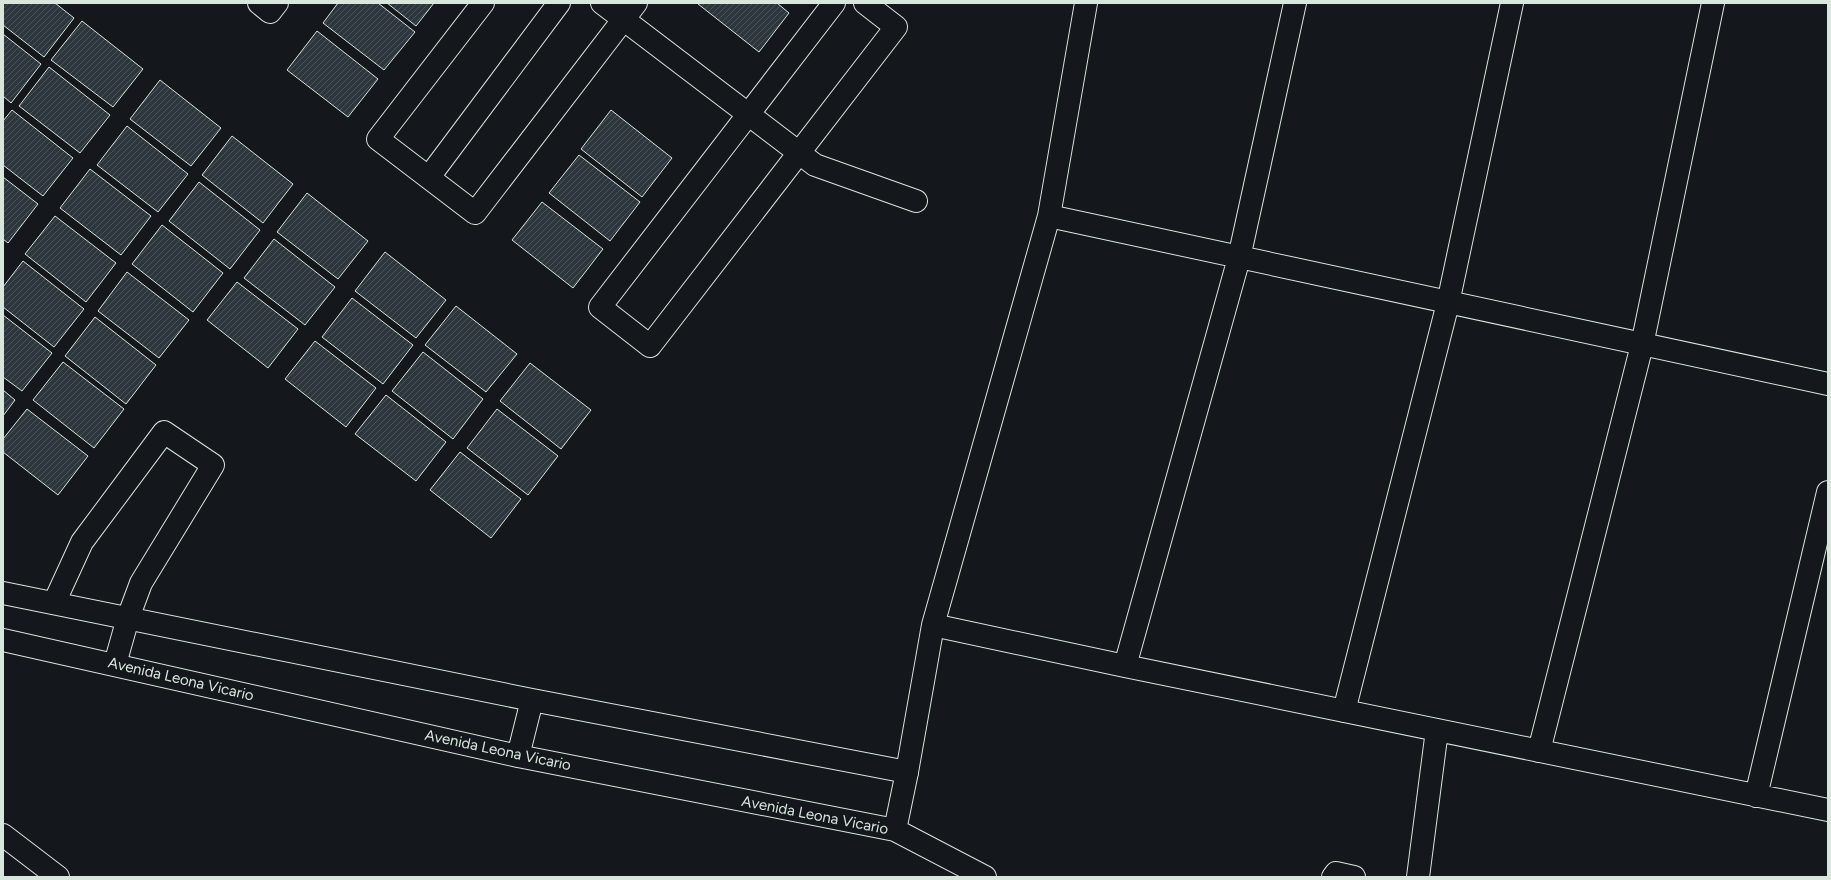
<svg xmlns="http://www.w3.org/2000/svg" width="1831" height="880" font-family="Figtree,sans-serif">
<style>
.building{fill:url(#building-hatch);stroke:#d8e6dc}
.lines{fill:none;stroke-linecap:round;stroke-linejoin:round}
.minor-casing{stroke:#d8e6dc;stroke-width:24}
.major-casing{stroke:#d8e6dc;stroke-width:24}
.minor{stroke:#14181c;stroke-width:22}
.major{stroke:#14181c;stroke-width:22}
.labels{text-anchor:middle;stroke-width:3;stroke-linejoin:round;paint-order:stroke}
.street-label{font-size:15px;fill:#d8e6dc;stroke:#14181c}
</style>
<defs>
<pattern id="building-hatch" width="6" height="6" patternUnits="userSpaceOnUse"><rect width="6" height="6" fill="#2c363c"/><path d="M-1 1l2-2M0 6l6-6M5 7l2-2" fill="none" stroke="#4a5358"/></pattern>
</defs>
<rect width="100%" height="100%" fill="#14181c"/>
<path class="building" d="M3,3h52l19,15 -30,39 -41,-32z
M338,3h40l37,29 -31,38 -61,-47z
M387,3h47l-18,23z
M699,3h78l12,10 -30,39 -61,-48z
M82,21l61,48 -30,38 -62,-47z
M317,31l61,48 -30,38 -61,-47z
M3,34l38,30 -30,39 -8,-7z
M49,67l61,48 -30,38 -61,-47z
M160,80l61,48 -30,38 -61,-47z
M12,110l61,48 -30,38 -40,-31v-44z
M611,110l61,48 -30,39 -61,-48z
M127,126l61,48 -30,38 -61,-47z
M232,136l61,48 -30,39 -61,-48z
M579,155l61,47 -30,39 -61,-48z
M90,169l61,47 -30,39 -61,-47z
M3,177l35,27 -30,39 -5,-4z
M199,182l61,48 -30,39 -61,-48z
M307,193l61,48 -30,38 -61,-47z
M542,202l61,47 -30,39 -61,-48z
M55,216l61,47 -30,39 -61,-48z
M162,225l61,48 -30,39 -61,-48z
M274,239l61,48 -30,38 -61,-47z
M385,252l61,48 -30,38 -61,-47z
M23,261l61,48 -30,38 -51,-40v-20z
M127,272l62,48 -30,38 -61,-47z
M237,282l61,47 -30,39 -61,-48z
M352,298l61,47 -30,39 -61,-47z
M456,306l61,48 -31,38 -61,-47z
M3,315l49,38 -30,38 -19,-14z
M95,317l61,48 -30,39 -61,-48z
M315,341l61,47 -30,39 -61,-48z
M423,352l60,47 -30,40 -61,-48z
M63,362l61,47 -30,39 -61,-48z
M530,363l61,47 -30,39 -61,-48z
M3,390l12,10 -12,16z
M386,395l60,47 -30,39 -61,-47z
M27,409l61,47 -30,39 -55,-43v-13z
M497,409l61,47 -30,39 -61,-47z
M460,452l61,47 -30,39 -61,-48z"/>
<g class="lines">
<g class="minor-casing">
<path id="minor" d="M259,3l11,9 7,-9
M483,3l-105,136 97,74 161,-210
M602,3l213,162 101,36
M834,3l-234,304 50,39 246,-319 -31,-24
M429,177l130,-174
M1049,216l779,168
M54,603l28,-61 82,-110 49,33 -72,118 -13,35 -13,46
M933,625l192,41 703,144
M1125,666l114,-408 56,-255
M1344,711l104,-408 64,-300
M1539,751l103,-406 71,-342
M907,772l26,-147 116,-409 37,-213
M1756,796l72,-304
M1418,877l19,-147"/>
</g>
<g class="major-casing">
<path id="major" d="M3,593l529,107 375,72 -12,58
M3,640l515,116 377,74 90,47
M518,756l14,-56
M3,835l55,42
M1333,877l3,-4 18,4"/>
</g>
<use href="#minor" class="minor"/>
<use href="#major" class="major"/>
</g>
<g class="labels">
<g class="street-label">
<text transform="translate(181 679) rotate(13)" y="5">Avenida Leona Vicario</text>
<text transform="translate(498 750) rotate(12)" y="5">Avenida Leona Vicario</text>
<text transform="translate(815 815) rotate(11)" y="5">Avenida Leona Vicario</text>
</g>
</g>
<rect width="1831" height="880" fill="none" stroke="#d8e6dc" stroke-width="8"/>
</svg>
